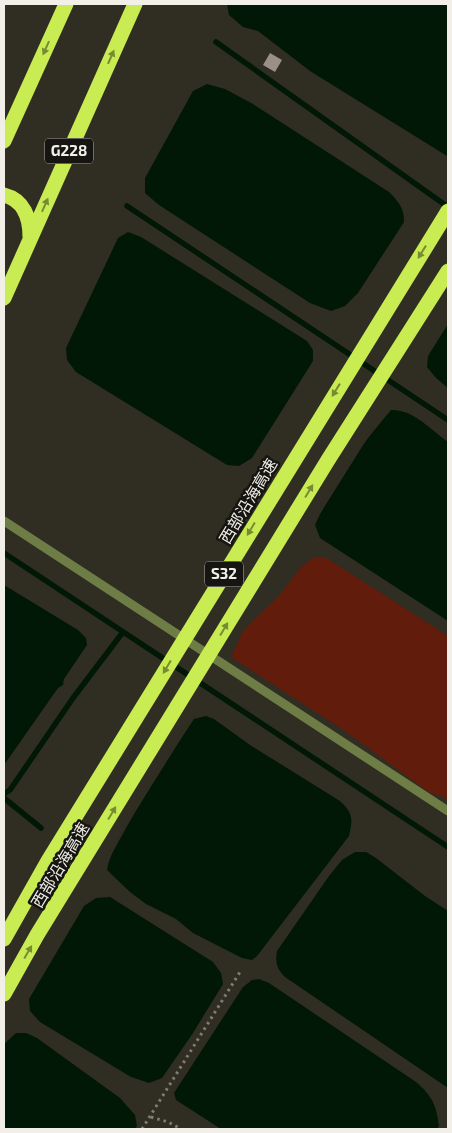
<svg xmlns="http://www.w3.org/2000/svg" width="452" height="1133" font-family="'Exo 2','Noto Sans SC',sans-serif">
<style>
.green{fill:#621c0c}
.water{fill:#011807}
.pier{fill:#302d23}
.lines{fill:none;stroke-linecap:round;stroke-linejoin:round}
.stream{stroke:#011807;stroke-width:5.5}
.building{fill:#9a9088}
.path{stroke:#807d74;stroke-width:3;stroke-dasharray:2.5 4;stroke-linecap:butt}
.lane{stroke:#6e7d45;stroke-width:9}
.highway{stroke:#c8ec51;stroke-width:15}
.highway-bridge{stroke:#c8ec51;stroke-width:15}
.oneway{fill:#788b34}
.labels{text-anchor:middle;stroke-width:5;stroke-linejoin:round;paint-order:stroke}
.shield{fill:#161511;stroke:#afaea8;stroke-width:1}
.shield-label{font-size:15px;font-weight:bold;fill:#f1efe8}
.street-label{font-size:16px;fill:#f1efe8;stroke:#161511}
</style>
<rect width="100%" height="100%" fill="#302d23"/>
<path class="green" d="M325,557l123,79v164l-4,-3 -14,-4 -85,-62 -114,-74 12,-26 35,-34 23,-30 12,-9z"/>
<path class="water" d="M227,4h221v149l-1,3 -137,-85 -52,-40 -15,-4 -14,-12z
M207,84l18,5 28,15 136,88c10,10 15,16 15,30l-46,71 -13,13 -14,5 -21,-8 -151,-98 -14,-12v-15l48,-87z
M128,232l13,5 166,104 6,9v11l-61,97 -13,8 -12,-1 -151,-93 -9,-12 -1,-12 52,-110z
M448,324v64l-12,-10 -9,-11 1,-11z
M391,410c22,-1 40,20 57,32v179l-128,-83 -5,-13c19,-43 46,-80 76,-115z
M4,585l74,45 8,8 1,7 -23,34 -1,6 -5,3 -54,77z
M206,716l8,3 36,26 90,56c13,12 13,18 9,35l-92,120 -5,4 -10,-2 -49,-25 -17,-14 -30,-15 -16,-12 -23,-22c2,-15 12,-28 19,-42 21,-37 44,-73 68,-109z
M355,852h11l10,6 49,38 23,15v177l-163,-111c-8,-9 -10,-13 -8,-26l52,-75 13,-16z
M110,897l103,65 8,11 2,11 -30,49 -31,45 -13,5 -18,-6 -91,-55 -10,-11 -1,-12 55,-93 12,-8z
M259,979l10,4 147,99c16,14 20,22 23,44l-2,3h-216l-45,-29 -2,-7 69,-106 9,-7z
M16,1033h10l11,5 83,60 15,17 2,11 -2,3h-131v-85z"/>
<path class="pier" d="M375,426l-62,99 11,-27 21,-32z
M195,716l-88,141 34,-61 51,-78z"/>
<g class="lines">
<path class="stream" d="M216,42l232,165
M127,206l321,214
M4,553l444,294
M4,794l6,-4 63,-92 50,-66
M4,798l37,30"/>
</g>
<path class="building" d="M270,53l12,7 -7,12 -12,-7z"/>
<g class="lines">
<path class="path" d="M151,1117l17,5 13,7
M142,1129l98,-157"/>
<path class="lane" d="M4,521l444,290"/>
<path class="highway" d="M4,141l62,-137
M4,195c20,5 26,23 26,42
M4,298l131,-294"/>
<path class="highway-bridge" d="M4,939l44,-78 400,-650
M4,994l33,-59 291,-475 120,-189"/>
</g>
<defs><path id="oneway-solid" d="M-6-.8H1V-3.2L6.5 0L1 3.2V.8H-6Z" transform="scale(1.25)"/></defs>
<g class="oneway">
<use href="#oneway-solid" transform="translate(46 48) rotate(114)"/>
<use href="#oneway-solid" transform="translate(111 57) rotate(-66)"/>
<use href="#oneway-solid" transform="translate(45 205) rotate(-66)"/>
<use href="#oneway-solid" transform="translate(422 252) rotate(122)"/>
<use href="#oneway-solid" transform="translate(336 390) rotate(122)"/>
<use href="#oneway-solid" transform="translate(309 491) rotate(-59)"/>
<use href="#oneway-solid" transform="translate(251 529) rotate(121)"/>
<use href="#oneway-solid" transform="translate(224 629) rotate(-59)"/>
<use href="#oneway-solid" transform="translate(167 667) rotate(121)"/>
<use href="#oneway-solid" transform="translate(112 813) rotate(-59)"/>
<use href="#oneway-solid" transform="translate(28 952) rotate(-60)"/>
</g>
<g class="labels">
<g class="shield">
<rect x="45" y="138.5" width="48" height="25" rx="4"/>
<rect x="205" y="561.5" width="38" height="25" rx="4"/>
</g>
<g class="shield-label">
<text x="69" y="156">G228</text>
<text x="224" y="579">S32</text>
</g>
<g class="street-label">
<text transform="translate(248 501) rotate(-59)" y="6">西部沿海高速</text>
<text transform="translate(60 865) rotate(-59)" y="6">西部沿海高速</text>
</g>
</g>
<rect width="452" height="1133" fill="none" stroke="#f1efe8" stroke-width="10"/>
</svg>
